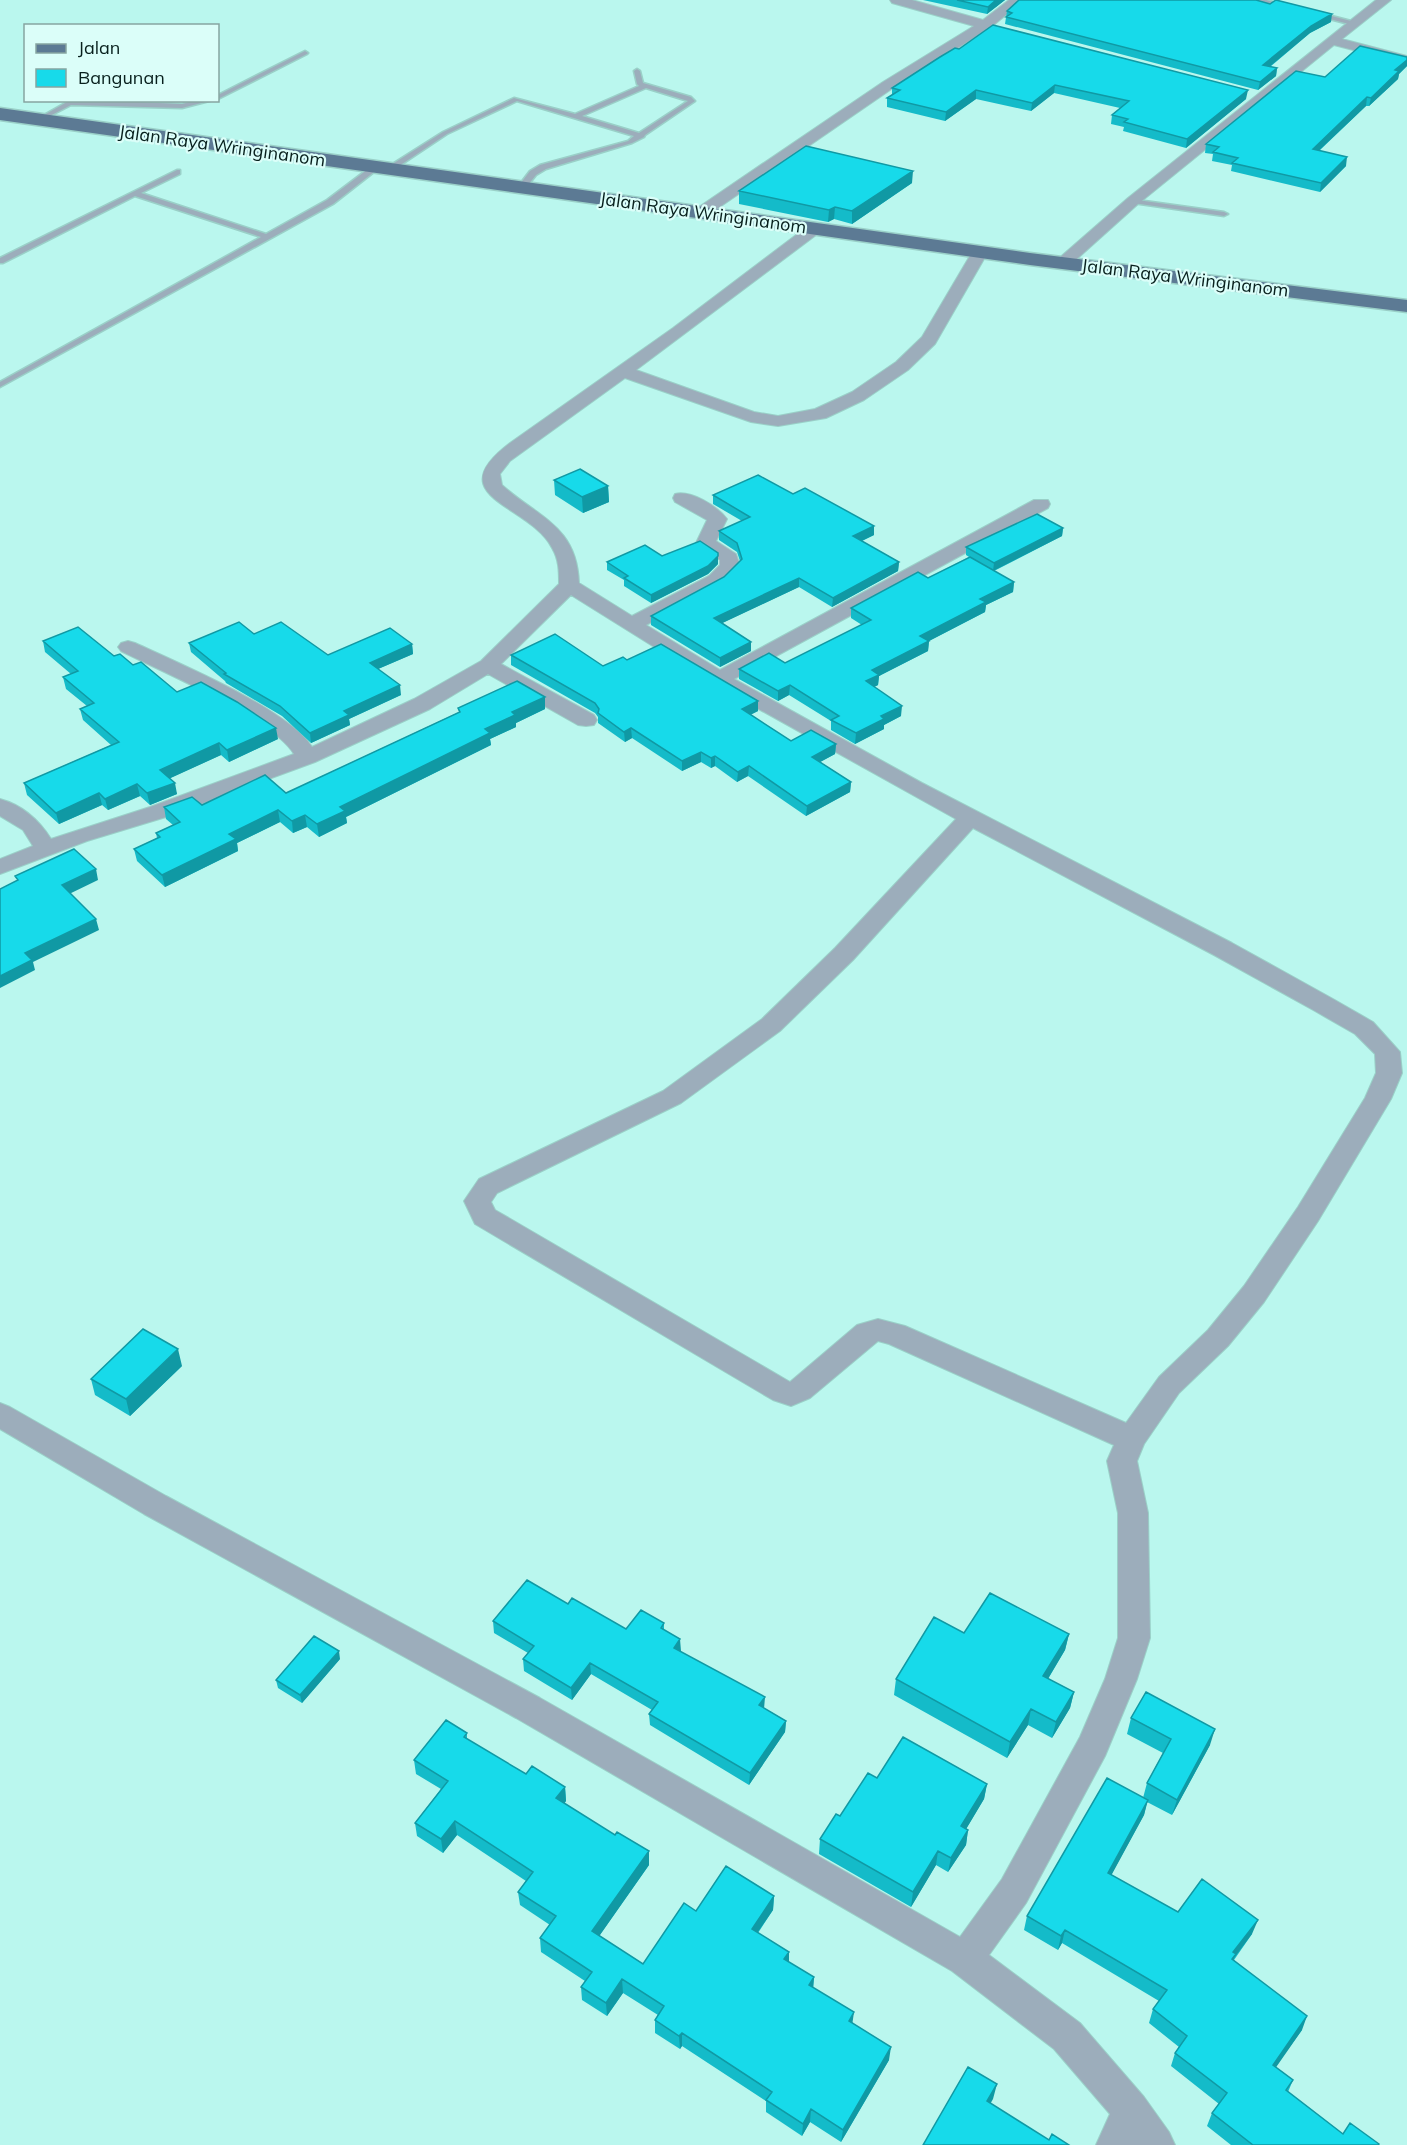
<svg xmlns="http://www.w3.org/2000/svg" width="1407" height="2145" font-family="Mulish,sans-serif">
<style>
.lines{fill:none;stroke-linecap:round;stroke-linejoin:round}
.lane-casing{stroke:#9ad0c8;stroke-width:3}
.street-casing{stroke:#9ad0c8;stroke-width:2}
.primary-casing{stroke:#9ad0c8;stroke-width:3}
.lane{fill:#9cadbb;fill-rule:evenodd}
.street{fill:#9cadbb;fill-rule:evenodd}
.primary{fill:#5c7a94;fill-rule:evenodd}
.wall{fill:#14bbc9}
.shaded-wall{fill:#1099a4}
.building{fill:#17daea;stroke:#1099a4;stroke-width:1.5}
.labels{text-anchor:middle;stroke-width:4.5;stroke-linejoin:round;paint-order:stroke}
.far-street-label{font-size:18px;fill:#08201d;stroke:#dbfef9}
</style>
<rect width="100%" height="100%" fill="#baf7ee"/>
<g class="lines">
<g class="lane-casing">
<path id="lane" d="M1254,0h12l22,6 -3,2z
M1316,12l39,10 1,1 -3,2 -39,-10 -1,-1z
M305,51l3,2 -1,1 -89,45v-4z
M637,69l3,2 3,12 48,14 4,4 -50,34 -1,2 -12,6 -86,26 -10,6 -12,15 -7,-2 13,-17 10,-6 88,-24 6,-5 -117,-35 -70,33 -57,38 -7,-2 60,-38 71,-34 61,16 64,-28 -2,-2 -3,-13zM646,88l42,13 -49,32 -57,-17z
M93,100l89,4 16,-4h15l-31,8 -111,-3 -29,15 -5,-1 30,-17z
M372,166l7,2 -46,36 -333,183v-5l261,-145 -126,-41 -132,67h-3v-5l177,-88h3v4l-39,19 125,41 61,-34z
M1130,199l94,13 4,2 -4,2 -91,-13 -4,-2z"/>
</g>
<g class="street-casing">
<path id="street" d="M890,0h22l71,20 26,-20h15l-34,28 -97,60 -185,127h-12l-2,-3 2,-3 187,-127 91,-56 -82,-23z
M1376,0h15l-49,39 65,17v8l-73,-19 -196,159 -69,62h-12l-2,-3 2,-3 71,-62z
M814,224l8,5 -2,3 -184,138 118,42 24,4 37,-7 37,-17 44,-30 26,-25 52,-88 6,-2 8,5 -53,92 -27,26 -44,30 -38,18 -48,8 -27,-4 -126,-44 -115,83 -10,13 2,11c37,33 75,41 77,98l53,33 77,-40 11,-11v-5l-24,-17 11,-23 -32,-18 -2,-4 2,-4c16,-4 42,12 52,25l-11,22 20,13 4,12 -17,18 -77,41 74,45 314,-170h14l2,4 -2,4 -314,171 188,104 310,160 101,56 40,23 27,30 2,21 -11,26 -73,122 -54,81 -36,44 -49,47 -35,51 -7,17 11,52 2,125 -13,41 -32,77 -79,147 -37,52 91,68 64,74 25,35 6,13h-79l14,-31 -56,-65 -102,-78 -436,-253 -372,-204 -144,-85v-26l10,4 156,89 374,202 420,239 42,-58 78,-142 25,-58 13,-41v-125l-11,-52 7,-16 -225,-101 -11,-3 -68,57 -19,8 -18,-6 -298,-176 -11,-23 15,-22 184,-88 99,-72 73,-71 121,-129 -244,-136 -141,-88 -70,69 93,51 3,5 -3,5 -8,1 -8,-1 -90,-51 -58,35 -115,53 -149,55 -79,24 -87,33v-15l33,-13 -10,-16 -23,-14v-17c22,6 39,21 51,40l99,-32 144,-53c-22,-36 -132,-82 -173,-103l-3,-4 3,-4 7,-2 7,2c43,20 153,66 177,104l102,-48 67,-38 78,-77c0,-13 0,-24 -7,-36 -22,-44 -115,-50 -42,-105l163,-115 135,-102zM973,828l241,127 101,56 40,23 20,20 1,19 -11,25 -67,109 -54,79 -36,44 -49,47 -33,46 -221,-97 -27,-7 -21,6 -67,57 -295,-172 -4,-8 6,-9 184,-90 99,-72 73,-71z"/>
</g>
<g class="primary-casing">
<path id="primary" d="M0,108l1030,145 377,47v12l-377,-47 -1030,-145z"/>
</g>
<use href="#lane" class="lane"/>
<use href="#street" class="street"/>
<use href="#primary" class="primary"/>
</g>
<path class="wall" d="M923,0h82l-18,14z
M1007,11l324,11 -21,11 -40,34 7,1 -1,8 -18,14 -253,-66z
M940,57l306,42 -60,49 -63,-17 1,-4 -13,-3 1,-9 8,-7 -66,-15 -23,18 -55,-12 -31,22 -58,-14v-9l5,-3v-7z
M1407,57v9l-8,8 -1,5 -29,27h-3l-47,45 27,15 -26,26 -89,-21 1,-6 -20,-4 1,-7 -8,-1 1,-9 119,-67z
M912,183l-60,41 -18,-5 -6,3 -89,-18v-13z
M554,480l54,6 1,16 -26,11 -28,-18z
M793,494l81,32v9l-12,6 37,21 -1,9 -66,36 -33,-20 -77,36 29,19v9l-31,16 -69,-42v-9l73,-39 16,-16 -3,-9 -18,-12v-9l23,-10 -29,-17v-9z
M1063,528l-1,8 -68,35 20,11 -1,10 -27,13 -1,7 -56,29 -1,10 -49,25 -1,9 -4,2 27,29 -17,9v4l-29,15 -24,-14v-9l-42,-26 -11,6 -39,-22v-10l46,-6 77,-38 -11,-7v-10l77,-30 41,-21 -3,-2v-8z
M662,556l56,8 -10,10 -57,29 -27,-17v-6l-17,-10v-8z
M254,634l74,21 84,-11 1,10 -35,15 23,26 -52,24 1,6 -39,18 -29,-27 -56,-33 -1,-2 -34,-29 -2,-9z
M43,641l71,15 19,9 44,27 101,47 -49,23 -8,-7 -51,23 7,16 -27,11 -10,-9 -32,14 -6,-5 -43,19 -32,-29 -3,-12 87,-38 -28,-25 -3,-11 7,-3 -21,-17 -3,-12 8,-3 -26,-22z
M511,655l92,11 24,-6 131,51 -8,4 41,26 45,3 -1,10 -15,8 31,20 -1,10 -44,24 -58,-40 -11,6 -22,-16 -4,2 -10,-6 -19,9 -50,-33 -7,4 -27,-19v-6l-3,-4 -84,-48z
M458,708l87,1 -29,14v4l-26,12 1,6 -145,72 1,6 -28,14 -12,-10 -14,6 -13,-11 -43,21 1,8 -73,36 -28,-26 -3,-12 23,-11 -1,-5 17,-8 -7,-6 -2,-12 38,-2 84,-12 173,-81z
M182,1366l-52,50 -35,-21 -4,-16z
M568,1604l58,25 38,-6v7l17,21 -1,1 84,56 22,13 -1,11 -36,53 -99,-60 -1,-11 3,-4 -61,-36 -19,26 -48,-29 -1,-12 5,-6 -34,-20 -1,-12z
M964,1633l105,1 -4,16 -17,29 26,13 -4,16 -18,30 -24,-13 -21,33 -113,-63 2,-16z
M340,1659l-38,44 -24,-15 -2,-8z
M1131,1718l79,27 -38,70 -25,-13 -3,13 -33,60 67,37 74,22 -18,26 68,70 -27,37 18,13 -5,12 55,42 35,11h-147l-24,-19 5,-13 7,-9 -48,-38 4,-13 4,-6 -30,-24 4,-14 6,-8 -97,-58 -4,7 -34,-20 3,-14 116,-118 4,-15 16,-30 -36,-19z
M467,1733v6l59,35 39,13 1,14 -2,2 51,32 34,16v14l-50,71 44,28 53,-53 78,-15 -1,14 -15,23 31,19v10l25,15 -1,11 39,35 37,37 -48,82 -31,-20 -8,14 -36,-24v-11l-84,-55 -2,3 -25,-16v-13l3,-5 -35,-22 -16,23 -25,-16 -1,-13 4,-6 -44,-29 -1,-14 10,-13 -30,-20 -2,-13 8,-11 -69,-46 -14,18 -26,-17 -2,-13 26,-34 -25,-15 -2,-14z
M877,1778l110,6 -3,15 -18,30 2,1 -2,15 -18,27 -12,-7 -25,42 -92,-53 1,-15 20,-23z"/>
<path class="shaded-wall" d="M996,0h9l-18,14 1,-7z
M1332,14l-1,8 -21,11 -48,40 1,-8 48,-39z
M1407,60v6l-8,8 -1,5 -29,27 2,-8 24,-28z
M1277,68l-1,8 -18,14 2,-8z
M1055,85l-1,8 -23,18 1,-8z
M976,90v9l-31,22 1,-9z
M1248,90l-2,9 -60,49 1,-9z
M1367,97l-1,9 -55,52 2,-9z
M1347,157l-1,9 -26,26 1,-9z
M913,171l-1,12 -60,41v-13z
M835,207l-1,12 -6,3 1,-12z
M608,486l1,16 -26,11 -1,-16z
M874,526v9l-21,10v-9z
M1063,528l-1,8 -69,35 1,-8z
M718,556v8l-10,10 -57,29v-8z
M899,562l-1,9 -66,36 1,-9z
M799,578v9l-85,40v-9z
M1014,582l-1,10 -27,13 -1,7 -56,29 -1,10 -49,25 -1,9 -12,6v-10l6,-11 48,-34 60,-37z
M751,642v9l-31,16v-9z
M412,644l1,10 -42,18 -1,-9z
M400,685l1,10 -52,24 1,6 -39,18 -1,-10 34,-22z
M790,685l-1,10 -11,6v-10z
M545,697v12l-29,14v4l-26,12 1,6 -145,72 1,6 -28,14 -2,-13 23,-17 145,-78 27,-17z
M758,701v10l-16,8v-10z
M902,706l-1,10 -17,9v4l-29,15 1,-11 25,-17z
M276,728l2,11 -49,23 -2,-12z
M631,728l1,10 -7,4 -1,-10z
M219,743l2,12 -59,27 -2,-12z
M836,744l-1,10 -24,13 1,-10z
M701,752v10l-19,9v-10z
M715,756v10l-4,2v-10z
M749,766l-1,10 -11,6 1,-10z
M851,782l-1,10 -44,24 1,-10z
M175,783l2,11 -27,11 -3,-12z
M137,784l3,12 -32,14 -3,-11z
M99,793l3,12 -43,19 -3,-11z
M278,810l2,12 -43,21 1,8 -73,36 -3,-12 67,-41z
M305,815l2,12 -14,6 -1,-12z
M96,869l2,11 -33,16 -3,-11z
M96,919l3,11 -66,32 2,8 -35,18v-12l25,-23z
M178,1349l4,17 -52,50 -4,-17z
M1069,1634l-4,16 -25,42 3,-16z
M680,1639l1,12 -7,9v-12z
M339,1651l1,8 -38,44 -2,-8z
M590,1663l1,11 -19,26 -1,-12z
M1074,1692l-4,16 -18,30 4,-16z
M765,1697l-1,12 -5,-4z
M1031,1709l-3,16 -21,33 3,-16z
M786,1721l-1,11 -36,53 1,-12z
M1215,1729l-5,16 -38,70 5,-15z
M987,1784l-3,15 -25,42 2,-15z
M565,1787l1,14 -8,11 -2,-14z
M1148,1800l-4,15 -39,72 3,-14z
M455,1821l2,14 -14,18 -2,-14z
M968,1830l-2,15 -18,27 3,-14z
M649,1851v14l-56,80 -1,-14z
M938,1851l-2,14 -25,42 2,-15z
M774,1896l-1,14 -22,32 1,-13z
M1258,1920l-6,14 -18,24 -3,9 2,-15z
M1065,1930l-3,13 -4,7 3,-14z
M789,1952v13l-5,-6z
M814,1977l-1,13 -4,-5z
M622,1979l1,14 -16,23 -1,-13z
M854,2012l-2,14 -3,-5z
M1307,2016l-5,14 -34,49 5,-14z
M682,2033v13l-2,3 -1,-13z
M891,2047l-2,13 -48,82 2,-12z
M997,2084l-4,15 -9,16 3,-14z
M811,2109l-1,13 -8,14 1,-12z"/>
<path class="building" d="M957,0h39l-8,7z
M1019,0h237l14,4 6,-4 56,14 -21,12 -48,39 14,3 -17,14 -254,-65 6,-4 -5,-2z
M993,25l255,65 -61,49 -63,-17 4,-3 -16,-4 17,-14 -74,-16 -23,18 -56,-13 -30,22 -59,-14 13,-8 -8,-2 48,-31 15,-9 4,1z
M1360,46l47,11v3l-12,10 4,1 -28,27 -4,-1 -54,52 34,8 -26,26 -89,-20 6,-5 -25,-6 6,-5 -13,-3 90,-73 29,6z
M806,146l107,25 -61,40 -17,-4 -6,3 -90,-19z
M580,469l28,17 -26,11 -28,-17z
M758,475l35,19 12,-6 69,38 -21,10 46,26 -66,36 -34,-20 -85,40 37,24 -31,16 -69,-42 73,-39 18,-18 -5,-16 -18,-12 31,-14 -37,-22z
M1037,514l26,14 -69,35 -28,-16z
M700,541l18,12v3l-10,10 -57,29 -27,-17 4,-2 -21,-14 38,-17 17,11z
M970,557l44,25 -34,17 6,3 -66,34 9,5 -57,29 7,5 -13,6 36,25 -21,10 3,3 -28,14 -25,-13 8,-4 -49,-31 -12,6 -39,-22 30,-16 16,10 86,-43 -20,-12 67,-36 10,6z
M239,622l15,12 27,-12 47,33 62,-27 22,16 -42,19 30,22 -56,26 5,4 -39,18 -30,-27 -56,-32 2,-1 -37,-30z
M78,627l36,29 6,-2 13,11 8,-3 36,30 24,-10 36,20 39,26 -49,22 -8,-7 -59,27 15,13 -28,10 -10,-9 -32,15 -6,-6 -43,20 -32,-30 95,-41 -39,-33 14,-6 -31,-26 15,-6 -35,-30z
M555,634l48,32 20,-9 4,3 34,-16 97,57 -16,8 49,32 20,-11 25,14 -24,13 39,25 -44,24 -58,-40 -11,6 -23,-16 -4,2 -10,-6 -19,9 -51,-33 -7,4 -26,-19 1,-4 -4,-6 -84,-48z
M517,681l28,16 -33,15 3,3 -30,14 5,4 -150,74 5,4 -28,13 -12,-9 -13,6 -14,-11 -49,24 7,5 -74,36 -28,-26 26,-12 -4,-4 24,-11 -16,-15 28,-10 10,8 63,-30 21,18 174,-81 -2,-4z
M74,849l22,20 -34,16 34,34 -71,34 7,7 -32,16v-87l18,-9 -3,-4z
M143,1329l35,20 -52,50 -35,-20z
M527,1580l41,24 4,-6 54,31 15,-19 23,13 -3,5 19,11 -6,9 91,49 -6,8 27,16 -36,52 -101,-59 9,-12 -68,-39 -19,25 -48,-29 11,-13 -41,-25z
M990,1593l79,41 -26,42 31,16 -18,30 -25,-13 -21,33 -114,-63 38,-62 30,16z
M314,1636l25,15 -39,44 -24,-15z
M1146,1692l69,37 -38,71 -30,-17 24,-44 -40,-21z
M446,1720l21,13 -3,4 62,37 6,-8 33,21 -9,11 59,37 2,-3 32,19 -57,80 51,33 41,-61 12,8 30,-45 48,30 -22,33 37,23 -5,7 30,18 -5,8 45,27 -5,9 42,26 -48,83 -32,-21 -8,15 -37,-24 6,-8 -90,-59 -3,3 -24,-16 9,-14 -42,-27 -16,24 -25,-16 11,-15 -52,-34 16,-22 -38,-24 15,-20 -78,-51 -14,18 -26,-16 33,-42 -34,-21z
M903,1737l84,47 -26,42 7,4 -17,28 -13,-7 -25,41 -93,-53 16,-25 4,2 28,-43 9,5z
M1107,1778l41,22 -40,73 70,39 24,-33 56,41 -25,32 3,2 -4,5 75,57 -34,49 20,15 -7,10 57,44 7,-11 29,21 -1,1h-125l-41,-32 15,-20 -52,-40 12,-17 -34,-27 14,-19 -102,-60 -4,6 -34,-20z
M968,2067l29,17 -10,17 62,39 3,-6 17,11h-146z"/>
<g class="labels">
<g class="far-street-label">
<text transform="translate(222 146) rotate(8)" y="6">Jalan Raya Wringinanom</text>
<text transform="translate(703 213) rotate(8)" y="6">Jalan Raya Wringinanom</text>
<text transform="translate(1185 278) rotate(7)" y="6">Jalan Raya Wringinanom</text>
</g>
</g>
<rect x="24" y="24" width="195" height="78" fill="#dbfef9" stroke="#87a5a1" stroke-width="1.5"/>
<rect x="36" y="44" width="30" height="9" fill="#5c7a94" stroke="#87a5a1" stroke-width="1.5"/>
<text x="78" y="54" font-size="18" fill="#08201d">Jalan</text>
<rect x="36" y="69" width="30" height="18" fill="#17daea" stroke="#87a5a1" stroke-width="1.5"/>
<text x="78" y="84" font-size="18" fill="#08201d">Bangunan</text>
</svg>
